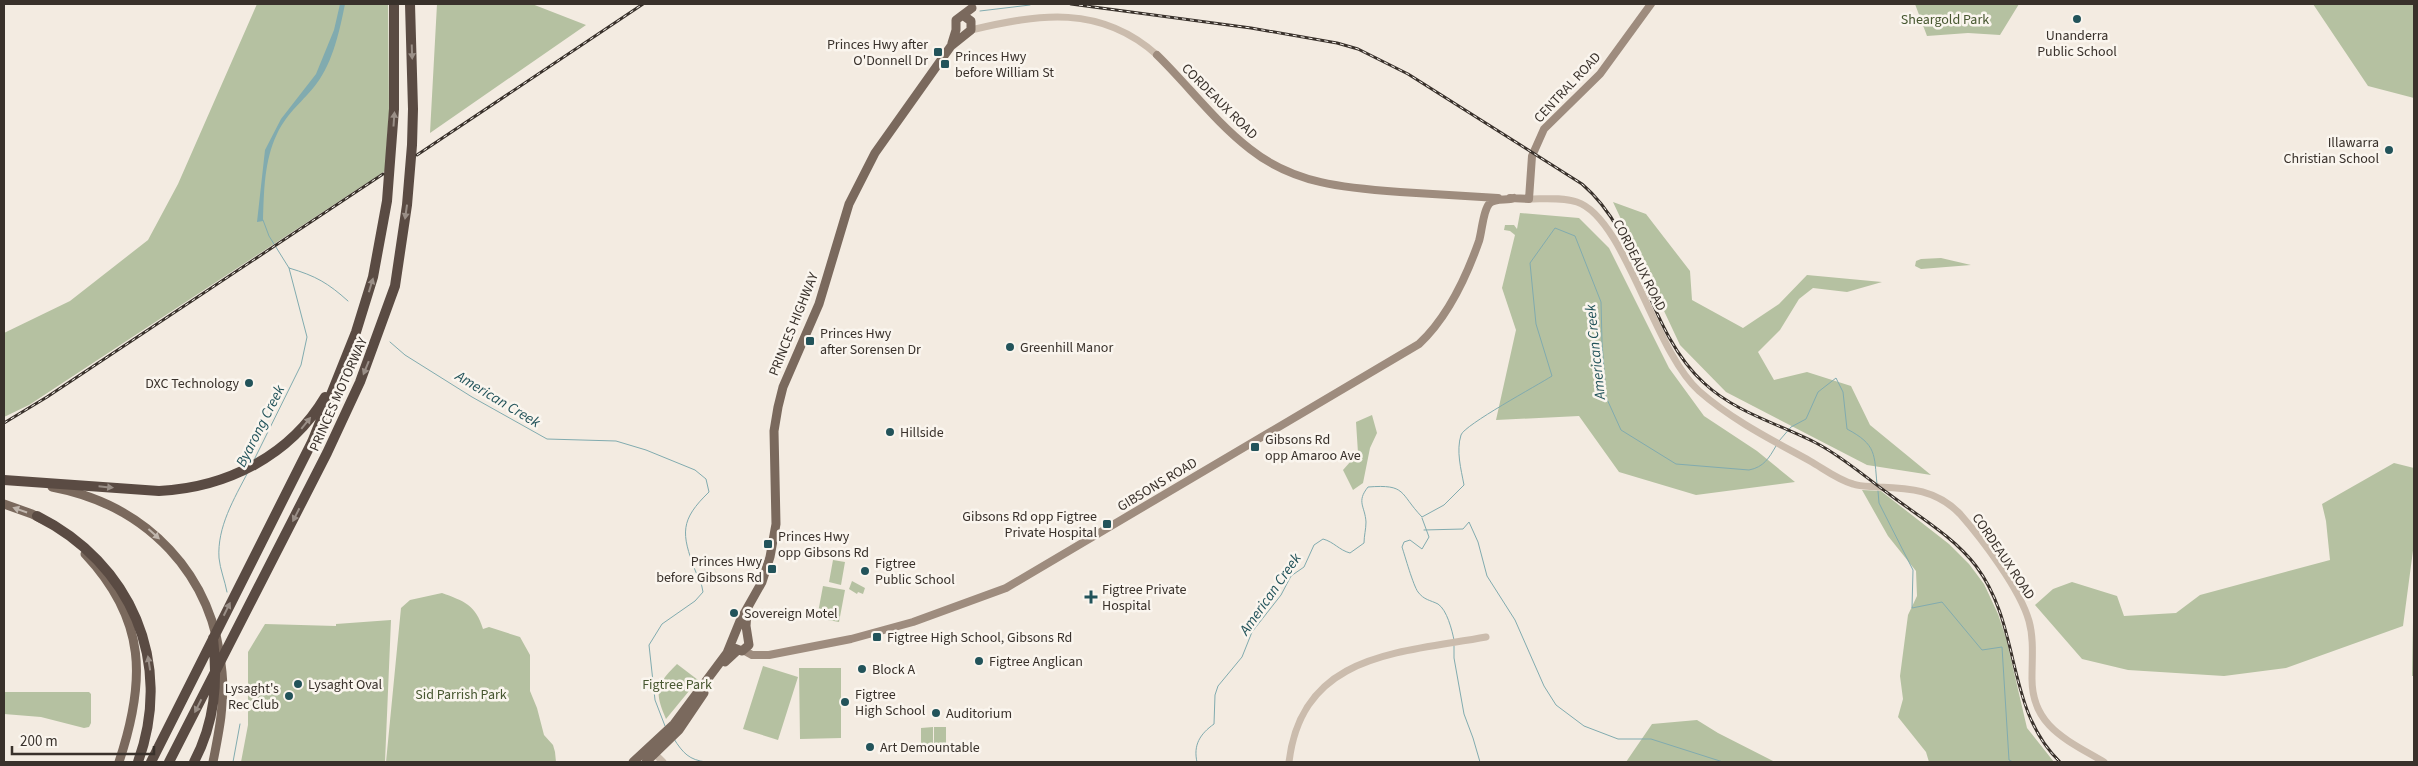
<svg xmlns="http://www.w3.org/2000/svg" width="2418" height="766" font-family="'Source Sans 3',sans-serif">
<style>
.green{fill:#b5c1a1}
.water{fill:#81abaf}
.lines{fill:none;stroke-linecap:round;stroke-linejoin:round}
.stream{stroke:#81abaf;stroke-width:1}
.tertiary{stroke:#cbbcad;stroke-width:7}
.secondary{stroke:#9e8c7e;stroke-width:8}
.primary{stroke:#7a695d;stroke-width:9}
.motorway{stroke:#5a4b43;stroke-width:10}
.rail-casing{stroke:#39312b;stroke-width:3}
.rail{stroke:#faf5ee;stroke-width:1;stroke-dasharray:4;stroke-linecap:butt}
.oneway{fill:#9a8f87}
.oneway2{fill:#c0b6ad}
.poi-dot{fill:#22535a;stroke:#faf5ee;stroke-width:2}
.labels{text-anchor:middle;stroke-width:5;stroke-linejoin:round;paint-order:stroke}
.park-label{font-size:14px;fill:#475730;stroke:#faf5ee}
.poi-label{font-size:14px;fill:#39312b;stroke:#faf5ee;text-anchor:start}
.street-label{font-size:14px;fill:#39312b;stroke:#faf5ee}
.water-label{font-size:15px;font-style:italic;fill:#22535a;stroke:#faf5ee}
</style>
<rect width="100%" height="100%" fill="#f3ebe1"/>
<path class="green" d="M257,4h131l1,110 -4,57 -356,234 -25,12v-84l66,-32 78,-61 30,-56z
M437,4h95l54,21 -156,108z
M1915,4h104l-19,31 -32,-2 -41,3z
M2313,4h101v94l-46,-12z
M1613,202l33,12 44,57 2,29 51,28 36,-24 28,-29 75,7 -35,10 -34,-4 -14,11 -19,31 -22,22 16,28 33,-8 44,14 19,39 61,50 -64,-10 -141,-73 -46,-47z
M1520,213l59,5 30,30 60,120 35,48 53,35 38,31 -99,13 -77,-23 -40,-56 -83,4 20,-90 -14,-42 13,-53 -5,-4 -6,-1 1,-5h9l3,4z
M1941,258l30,7 -50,4 -6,-3 1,-5 5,-2z
M1372,415l5,18 -7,15 -7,35 -10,7 -10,-20 15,-17 -2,-31z
M2394,463l20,5v75l-11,83 -117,42 -62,8 -96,-6 -46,-11 -47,-54 18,-16 19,-7 45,14 7,20 52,-3 24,-18 130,-35 -4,-39 -4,-17z
M1862,490l19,1 68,53 20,20 15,20 14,30 8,24 21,90 27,34h-125l-3,-10 -28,-35 5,-18 -3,-23 8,-61 9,-19 -1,-25 -28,-35z
M833,560l12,2 -4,23 -12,-3z
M2414,568v108h-2z
M852,581l13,7 -2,6 -5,-2 -1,2 -8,-5z
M823,586l22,4 -6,32 -22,-4z
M442,593c22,8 34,12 41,36l6,-2 31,10 10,18v36l7,17 7,27 9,10 2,7 1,10h-170l15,-154 9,-8z
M391,620l-6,142h-144l7,-37v-73l17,-28 71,2v-2z
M677,664l21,16 -32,39c-12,-28 -10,-34 11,-55z
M763,666l35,11 -20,63 -35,-11z
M799,668h42v70l-41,1z
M4,692h85l2,2v29l-2,4 -5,1 -43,-11 -37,-3z
M1697,720l21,13 57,29h-149l26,-38z
M933,727v24h-12v-23z
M946,727v24h-12v-24z"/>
<path class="water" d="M340,4h5c-5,25 -12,58 -28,79 -14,19 -29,28 -40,51 -13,27 -13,58 -14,87l-6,1 8,-72 16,-31 35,-45 18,-44z"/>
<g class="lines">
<path class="stream" d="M964,4h2
M980,11l50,-6
M263,220l6,16 20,32c27,8 39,15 59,33
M390,342l15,13 67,42 75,42 69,2 30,9 49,20 11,9 3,13c-29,28 -28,41 -14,78 3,8 7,13 8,22l-8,9 -33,23 -13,21 6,55 10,26
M1779,441l12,-14 15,-8 12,-27 18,-14 7,14 4,37c30,16 27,25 30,55
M254,460l47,-95 6,-28 -18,-69
M1878,491l1,12 34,67 -1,38 30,-6 40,48 20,-3 7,113 4,2
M1422,518l7,19 -7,12 -12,-9 -6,2 -2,5c3,9 11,38 16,45 6,8 12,8 20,12 9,6 14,26 16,36
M1424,530l39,-1 6,-7 9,20 9,34 28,44 29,66 12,19 28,21 34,13h33l72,23
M227,592c-2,-11 -7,-23 -8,-34 -2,-31 15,-59 29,-86
M1454,646v12l10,56 9,24 7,24
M674,739c9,14 15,21 32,23
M233,762l7,-38
M1197,762c-4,-17 3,-28 17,-38l1,-29 3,-9 24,-29 10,-25 29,-37 10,-19 13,-9 10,-22 9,-6c11,3 16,11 27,14l14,-10c0,-7 2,-14 2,-21 -1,-16 -10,-20 2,-35 39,-3 31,6 54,30l22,-12 20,-20c-3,-16 -8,-34 -3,-50 3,-10 77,-50 91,-59l-16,-52 -6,-61 25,-35 20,8 26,66 1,40 4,55 15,33 55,34 73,6c15,-3 20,-12 27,-24"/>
<path class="tertiary" d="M971,30c68,-16 129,-26 186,25
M1529,199c15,0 33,-2 48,3 48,16 77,149 122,189 33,29 73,49 111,70 14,8 28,19 43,23 8,3 18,2 26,3 31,1 58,3 81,27 22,25 60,75 69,107 5,18 3,37 3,56 -1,49 35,63 72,85
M651,750l12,12
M1289,762c13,-109 110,-109 197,-125"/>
<path class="secondary" d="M1157,55c31,30 58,67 93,94 44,35 95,39 150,43 33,2 65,4 98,6
M1510,198l19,1 3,-43 12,-27 56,-55 51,-70
M743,650l9,5h17l82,-16 62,-17 93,-34 413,-244c29,-27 47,-66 60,-103 3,-10 4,-30 10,-37 5,-7 18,-3 25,-6"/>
<path class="primary" d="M952,43l4,-13v-10l16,-12
M52,487c95,18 162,87 170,185 3,30 -3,60 -9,90
M4,504l28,10 10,5
M85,554c62,66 61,127 34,208
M734,648l8,3 7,-6 -3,-19 1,-14
M725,662l13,-12
M633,762l41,-38 53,-71 13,-32 22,-39 8,-25 6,-33 -2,-93 4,-24 5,-20 36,-83 30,-100 26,-51 76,-107 20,-16v-9l-7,-5
M646,762l33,-32 25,-37"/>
<path class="motorway" d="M4,480l155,11c67,-3 131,-35 166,-94
M37,516c94,47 137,146 101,246
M151,762l161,-320 44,-110 17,-55 14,-76 7,-92v-105
M169,762l158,-309 33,-71 35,-96 12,-81 5,-60 1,-36 -3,-105
M194,762c21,-40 24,-79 19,-124"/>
<g class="rail-casing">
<path id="rail" d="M1071,4l180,24 86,15 21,6 50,25 174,110c61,52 63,145 122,199 32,30 76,41 114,61 26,14 47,33 71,50 29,22 65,43 87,72 46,61 29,143 84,196
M417,155l226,-151
M4,423l43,-26 336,-223"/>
</g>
<use href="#rail" class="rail"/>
</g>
<defs><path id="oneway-solid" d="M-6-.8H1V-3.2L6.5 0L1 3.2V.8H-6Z" transform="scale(1.25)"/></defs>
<g class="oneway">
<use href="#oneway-solid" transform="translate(412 52) rotate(88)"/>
<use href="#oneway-solid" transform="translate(394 119) rotate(-86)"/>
<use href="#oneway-solid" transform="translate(406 212) rotate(98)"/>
<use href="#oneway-solid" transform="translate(371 285) rotate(-73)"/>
<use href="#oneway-solid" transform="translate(366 368) rotate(112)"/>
<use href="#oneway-solid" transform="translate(306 423) rotate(-51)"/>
<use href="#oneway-solid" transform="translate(106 487) rotate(6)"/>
<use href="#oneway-solid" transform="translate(296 515) rotate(117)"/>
<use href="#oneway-solid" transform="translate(227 609) rotate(-64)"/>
<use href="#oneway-solid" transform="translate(149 663) rotate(-99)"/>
<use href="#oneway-solid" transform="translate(198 706) rotate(117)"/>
</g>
<g class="oneway2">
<use href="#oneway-solid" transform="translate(20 510) rotate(-161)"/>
<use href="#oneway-solid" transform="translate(154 534) rotate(42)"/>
</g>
<g class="poi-dot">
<circle cx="2077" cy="19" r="5"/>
<rect x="933" y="47" width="10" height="10" rx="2.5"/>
<rect x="940" y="59" width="10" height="10" rx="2.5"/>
<circle cx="2389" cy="150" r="5"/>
<rect x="805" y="336" width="10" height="10" rx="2.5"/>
<circle cx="1010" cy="347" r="5"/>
<circle cx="249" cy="383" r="5"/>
<circle cx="890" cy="432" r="5"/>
<rect x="1250" y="442" width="10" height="10" rx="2.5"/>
<rect x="1102" y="519" width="10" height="10" rx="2.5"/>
<rect x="763" y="539" width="10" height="10" rx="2.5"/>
<rect x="767" y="564" width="10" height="10" rx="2.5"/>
<circle cx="865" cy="571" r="5"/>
<path d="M1088.5 589.5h5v5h5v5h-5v5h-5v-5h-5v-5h5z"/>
<circle cx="734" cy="613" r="5"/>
<rect x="872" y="632" width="10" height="10" rx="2.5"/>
<circle cx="979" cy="661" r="5"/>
<circle cx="862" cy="669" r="5"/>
<circle cx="298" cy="684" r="5"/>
<circle cx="289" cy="696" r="5"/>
<circle cx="845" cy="702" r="5"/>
<circle cx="936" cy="713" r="5"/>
<circle cx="870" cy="747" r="5"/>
</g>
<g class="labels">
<g class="park-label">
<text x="1945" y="24">Sheargold Park</text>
<text x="677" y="689">Figtree Park</text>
<text x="461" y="699">Sid Parrish Park</text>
</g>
<g class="poi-label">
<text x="2077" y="40" text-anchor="middle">Unanderra<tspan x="2077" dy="16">Public School</tspan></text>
<text x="928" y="49" text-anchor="end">Princes Hwy after<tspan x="928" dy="16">O'Donnell Dr</tspan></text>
<text x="955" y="61">Princes Hwy<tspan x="955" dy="16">before William St</tspan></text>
<text x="2379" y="147" text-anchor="end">Illawarra<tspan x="2379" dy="16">Christian School</tspan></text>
<text x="820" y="338">Princes Hwy<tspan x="820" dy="16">after Sorensen Dr</tspan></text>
<text x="1020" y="352">Greenhill Manor</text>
<text x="239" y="388" text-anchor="end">DXC Technology</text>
<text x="900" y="437">Hillside</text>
<text x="1265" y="444">Gibsons Rd<tspan x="1265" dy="16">opp Amaroo Ave</tspan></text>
<text x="1097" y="521" text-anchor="end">Gibsons Rd opp Figtree<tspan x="1097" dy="16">Private Hospital</tspan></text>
<text x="778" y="541">Princes Hwy<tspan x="778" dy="16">opp Gibsons Rd</tspan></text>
<text x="762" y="566" text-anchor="end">Princes Hwy<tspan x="762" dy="16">before Gibsons Rd</tspan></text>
<text x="875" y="568">Figtree<tspan x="875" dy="16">Public School</tspan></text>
<text x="1102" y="594">Figtree Private<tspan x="1102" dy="16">Hospital</tspan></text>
<text x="744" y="618">Sovereign Motel</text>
<text x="887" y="642">Figtree High School, Gibsons Rd</text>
<text x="989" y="666">Figtree Anglican</text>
<text x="872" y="674">Block A</text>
<text x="308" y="689">Lysaght Oval</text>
<text x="279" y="693" text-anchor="end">Lysaght's<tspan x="279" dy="16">Rec Club</tspan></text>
<text x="855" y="699">Figtree<tspan x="855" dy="16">High School</tspan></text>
<text x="946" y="718">Auditorium</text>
<text x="880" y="752">Art Demountable</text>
</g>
<g class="street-label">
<text transform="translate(1567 87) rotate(-47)" y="5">CENTRAL ROAD</text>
<text transform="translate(1220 101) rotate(45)" y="5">CORDEAUX ROAD</text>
<text transform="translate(1640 265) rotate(63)" y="5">CORDEAUX ROAD</text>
<text transform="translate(793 324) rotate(-68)" y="5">PRINCES HIGHWAY</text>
<text transform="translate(338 394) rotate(-66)" y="5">PRINCES MOTORWAY</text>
<text transform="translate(1157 484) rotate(-31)" y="5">GIBSONS ROAD</text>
<text transform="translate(2004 556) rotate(56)" y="5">CORDEAUX ROAD</text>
</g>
<g class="water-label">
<text transform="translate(1595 352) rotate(-96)" y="5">American Creek</text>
<text transform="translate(498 399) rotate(31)" y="5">American Creek</text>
<text transform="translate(260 426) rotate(-63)" y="5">Byarong Creek</text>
<text transform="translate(1270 594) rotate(-55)" y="5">American Creek</text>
</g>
</g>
<rect width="2418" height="766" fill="none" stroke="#39312b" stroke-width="10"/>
<path d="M12 746v8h142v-8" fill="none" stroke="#39312b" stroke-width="2.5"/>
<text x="20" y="746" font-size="15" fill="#39312b" stroke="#faf5ee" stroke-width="4" paint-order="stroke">200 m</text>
</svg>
